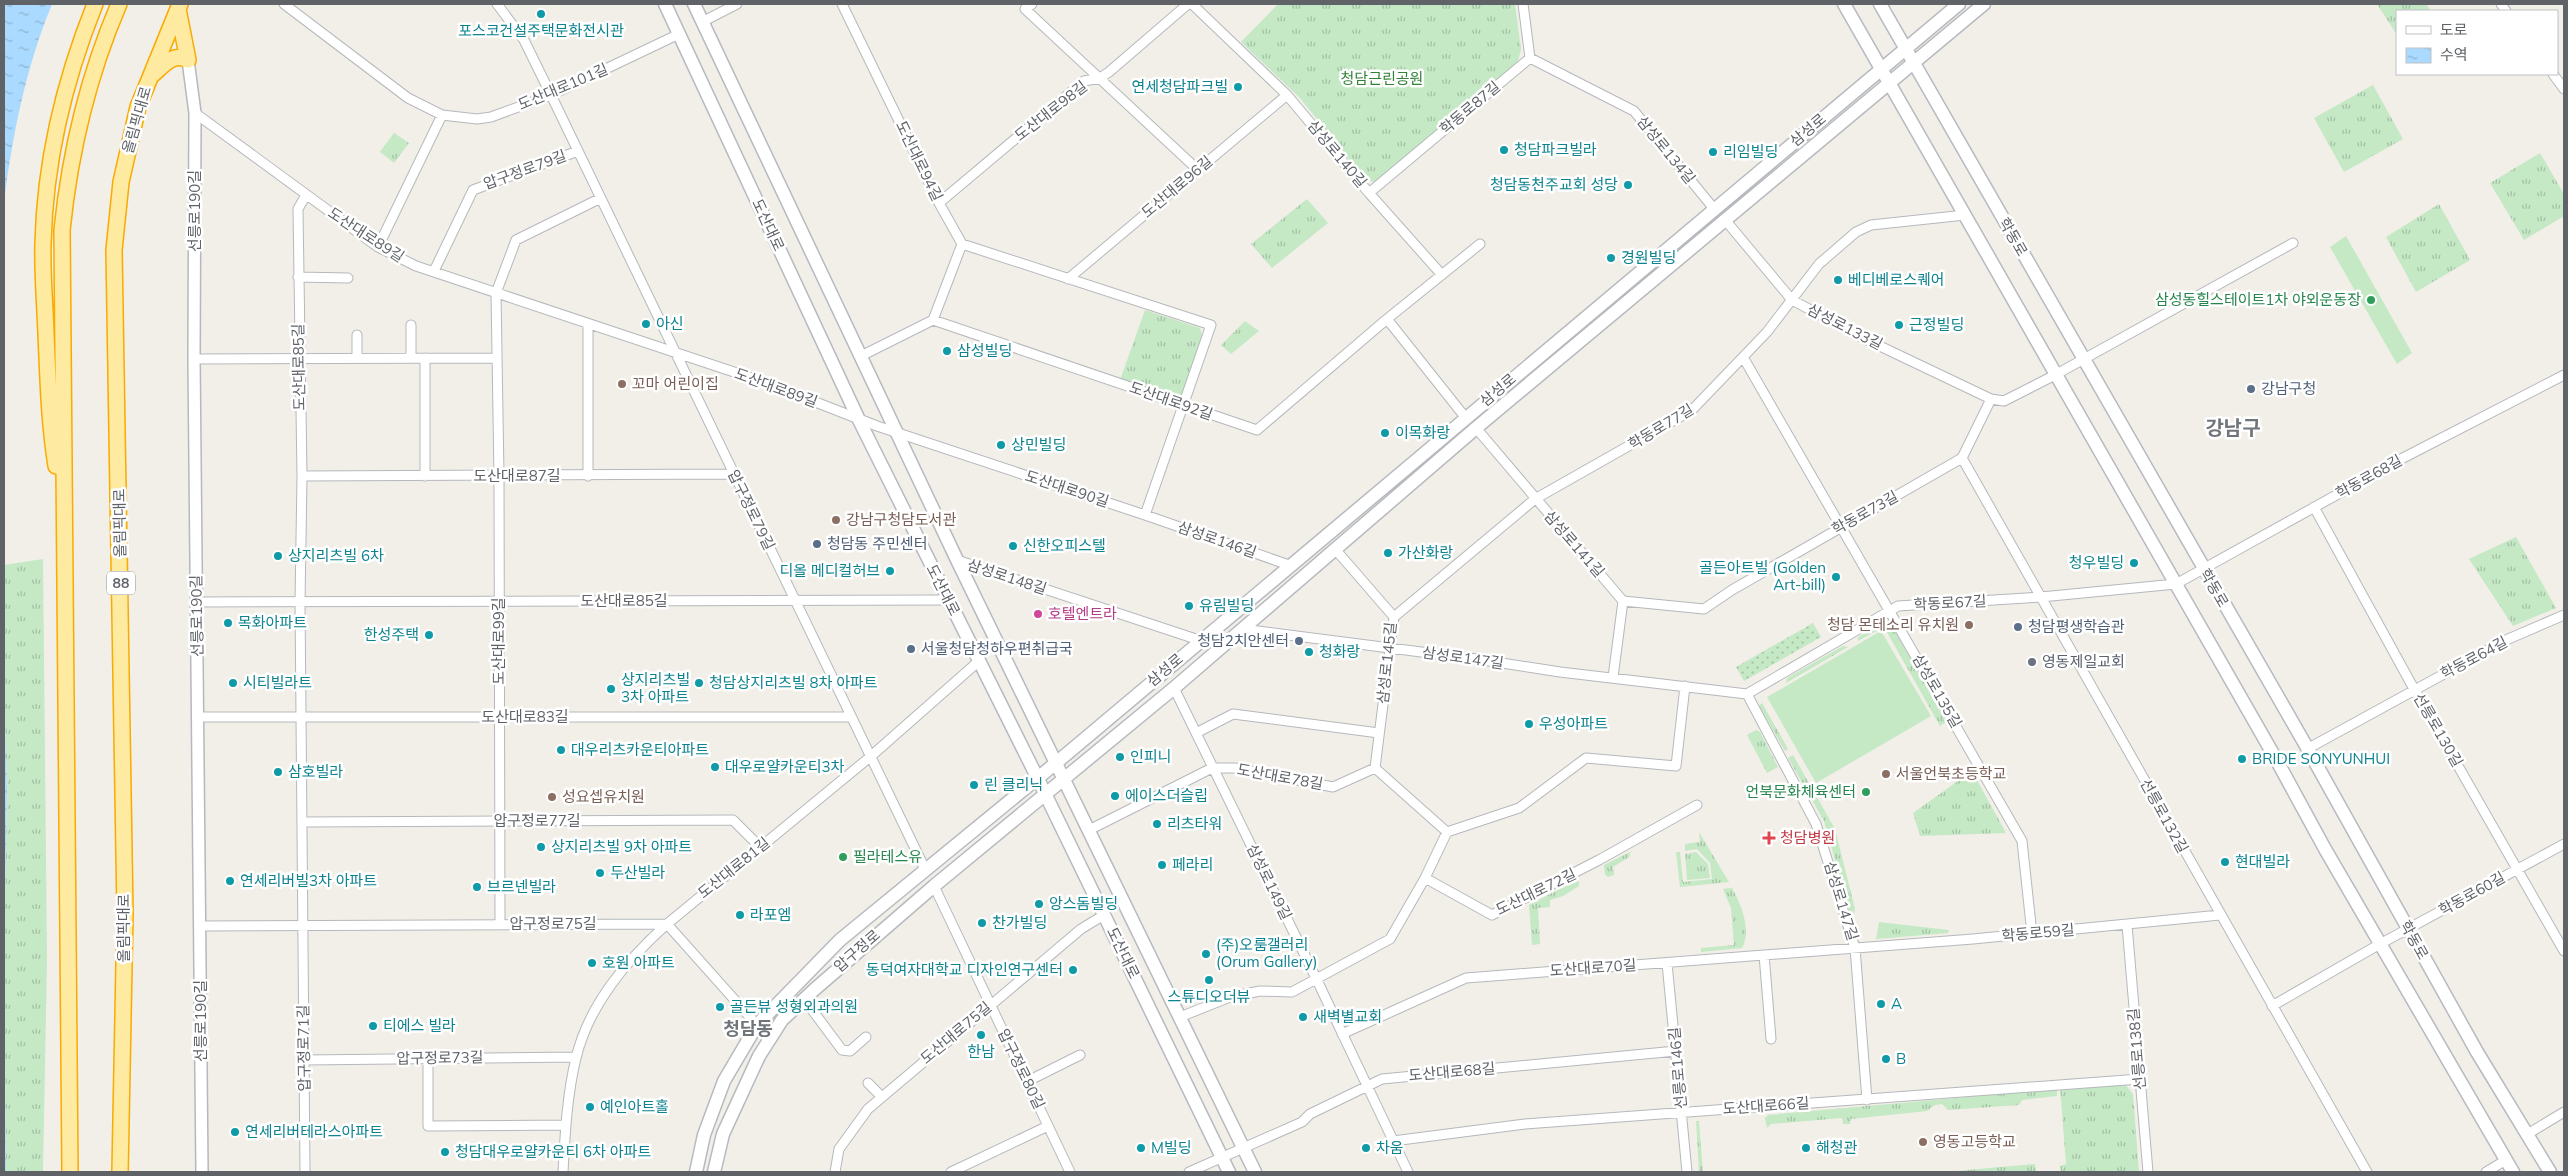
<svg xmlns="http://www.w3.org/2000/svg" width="2568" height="1176" font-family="Mulish,'Noto Sans KR',sans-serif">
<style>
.grass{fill:url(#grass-tufts)}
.garden{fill:url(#garden-dots)}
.pitch{fill:#c5e8c5}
.water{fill:url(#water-ripples)}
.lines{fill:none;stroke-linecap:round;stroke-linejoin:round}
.minor-casing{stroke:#b5b8bc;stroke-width:11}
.tertiary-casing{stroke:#b5b8bc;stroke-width:14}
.secondary-casing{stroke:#b6babf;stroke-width:15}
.trunk-casing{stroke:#f9ab00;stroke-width:18}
.minor{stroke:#fff;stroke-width:9}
.tertiary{stroke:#fff;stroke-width:11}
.secondary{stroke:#fff;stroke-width:12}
.trunk{stroke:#feeaa1;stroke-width:15}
.culture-dot{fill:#0f9aa8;stroke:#fff;stroke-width:2}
.leisure-dot{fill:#2e9e5b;stroke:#fff;stroke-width:2}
.education-dot{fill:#8d6e63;stroke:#fff;stroke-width:2}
.service-dot{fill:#5c6f8a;stroke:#fff;stroke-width:2}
.hotel-dot{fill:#d1479c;stroke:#fff;stroke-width:2}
.worship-dot{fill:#6b7280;stroke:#fff;stroke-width:2}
.health-dot{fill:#e0444e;stroke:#fff;stroke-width:2}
.labels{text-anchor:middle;stroke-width:5;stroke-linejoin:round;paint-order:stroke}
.shield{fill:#fff;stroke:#8f9295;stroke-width:1}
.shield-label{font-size:14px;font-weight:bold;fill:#5f6368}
.culture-label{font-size:15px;fill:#0d838f;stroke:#fff;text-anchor:start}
.park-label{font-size:15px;fill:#348238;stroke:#fff}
.street-label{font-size:15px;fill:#5f6368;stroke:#fff}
.leisure-label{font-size:15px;fill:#27864d;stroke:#fff;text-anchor:end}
.education-label{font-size:15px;fill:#785e54;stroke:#fff;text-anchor:start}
.service-label{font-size:15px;fill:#4e5e75;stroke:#fff;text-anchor:start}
.hotel-label{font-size:15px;fill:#b23c85;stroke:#fff;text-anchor:start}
.worship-label{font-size:15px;fill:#5b616d;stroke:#fff;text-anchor:start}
.health-label{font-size:15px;fill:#be3a42;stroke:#fff;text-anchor:start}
.quarter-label{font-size:18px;font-weight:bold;fill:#70757a;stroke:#fff}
.district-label{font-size:20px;font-weight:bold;fill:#70757a;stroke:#fff}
</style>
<defs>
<pattern id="grass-tufts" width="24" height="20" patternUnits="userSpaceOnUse" patternTransform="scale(1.25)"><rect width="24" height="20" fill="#c5e8c5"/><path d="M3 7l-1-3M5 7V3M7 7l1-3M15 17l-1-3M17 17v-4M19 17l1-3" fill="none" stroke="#a3c0a4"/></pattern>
<pattern id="garden-dots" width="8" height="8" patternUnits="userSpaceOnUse" patternTransform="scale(1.25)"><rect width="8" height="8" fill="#c5e8c5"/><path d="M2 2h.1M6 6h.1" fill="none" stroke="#a3c0a4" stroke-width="1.8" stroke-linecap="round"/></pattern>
<pattern id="water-ripples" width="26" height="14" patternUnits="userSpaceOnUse" patternTransform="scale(1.25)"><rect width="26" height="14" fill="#aadaff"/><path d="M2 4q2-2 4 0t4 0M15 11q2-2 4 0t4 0" fill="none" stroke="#8eb4d2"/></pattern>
</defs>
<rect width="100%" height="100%" fill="#f1efe8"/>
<path class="grass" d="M1278,4h237l6,45 -4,16 -143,117 -9,-3 -65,-81 -59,-56z
M2377,4h49l5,7h-34v24z
M2373,85l30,54 -59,33 -30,-54z
M394,133l15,10 -15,20 -14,-11z
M2540,153l24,41v22l-40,24 -34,-57z
M1307,199l21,24 -56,45 -21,-24z
M2439,204l31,56 -54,32 -30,-55z
M1145,310l55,18 2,7 -20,61 -11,1 -51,-17z
M1245,321l14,10 -28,23 -10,-9z
M2516,537l40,71 -43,18 -44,-67z
M43,559l4,400 -4,213h-37l-2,-219 3,-165 -3,-96v-127z
M1884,623l7,1 55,98 -6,4 -56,-99 -26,14v-4z
M1843,646l5,1 -62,36 1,-5z
M1762,703l26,46 -3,2 -26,-45z
M1756,730l4,2 18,35 -11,6 -20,-38z
M1793,755l42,74 20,80 -3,11 -28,-99 -36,-63z
M1972,771l34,62 -86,3 -7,-23z
M1699,832l30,50 -49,5 -4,-35h4l3,30 29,-3 -2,-16 -13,-14 -12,2v-7l15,-2z
M1634,850l-4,3 -1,4 -16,10 1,8 -6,2 -3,-3 -1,-9z
M1696,852l12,12 2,14 -23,2 -2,-26z
M1579,879v7l-16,10 -13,4v7l-12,1 2,36 -8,1 -3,-40z
M1732,888c9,16 20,43 10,60l-41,4v-4l33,-3 -3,-37 -8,-19z
M1879,922l70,8 -1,3 -72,6z
M2124,1083l9,11 6,78h-78l-1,-6 6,-2 -6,-76z
M2057,1089v7l-35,4 -3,5 -71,5 -6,-6 -7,1 -8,6 -76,8 -1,5h-7l-1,-6 -71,6 -4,4 -2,-10 3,-3z
M1696,1121h3l4,51h-4z
M2035,1164l1,8h-91z"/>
<path class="garden" d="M1813,623l8,14 -77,44 -8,-14z"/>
<path class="pitch" d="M2346,236l66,117 -15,11 -67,-117z
M1881,631l50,85 -115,67 -49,-86z"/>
<path class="water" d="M4,4h48c-26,63 -40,132 -48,199z
M4,692l3,96 -3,165z
M4,982l2,190h-2z"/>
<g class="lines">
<g class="minor-casing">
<path id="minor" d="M284,4l124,94 34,17 35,4 14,-2 60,-22 128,-61
M497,4l27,36 27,55 374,774
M842,4l97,199 23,41 -29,76
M1032,4l-7,5 173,161
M1192,4l95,91 82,98 73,82
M1523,4l7,54
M2501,4l5,7
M702,22l35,-18
M1530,58l104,53 81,99
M2553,74l11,15
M195,113l183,134 38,19 348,116 113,44 268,89 144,50
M1369,193l161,-135
M939,203l145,-122 16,-3 9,-6 79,-68
M1726,221l66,79 73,39 126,60
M962,244l249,81 -66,190
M378,247l64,-132
M434,271l39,-81 105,-39
M298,277l50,1
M1068,279l219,-184
M1387,319l78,98
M861,356l72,-36 324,110 130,-111 93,-75
M1743,357l279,484 10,93
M357,358v-23
M411,358v-33
M425,358v118
M194,359l303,-1
M1476,428l147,173 -10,76
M1962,458l405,714
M302,476l431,-2
M588,476v-152
M2314,507l100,182 150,262
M1335,549l59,68 -19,151
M957,560l242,80
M1623,601l81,8 28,-19 230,-132 29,-59 13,2 51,-26 238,-132
M196,602l752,-2
M1394,617l141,-118 157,-89 75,-78 52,-68 37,-32 15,-7 94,-10
M1242,629l234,30 84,13 187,22
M1174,688l142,290 92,194
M1747,694l151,-88 143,-9 135,-13 227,-126 161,-83
M1747,694l69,130 39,124 12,152
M199,717h652
M1196,733l37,-19 146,19
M2307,749l199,-109 58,-25
M1375,768l72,64 72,-24 67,-50 90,8 9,-80
M302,822l431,-2 27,27
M1089,830l123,-62h23l98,19 42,-19
M1425,878l67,37 107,-55 98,-55
M934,886l136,286
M500,924l-1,-448 -3,-183 20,-53 85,-42
M2127,925l21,247
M201,926l466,-2 90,101
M1764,955l7,84
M1667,963l20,209
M804,999l38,51 8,1 16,-14
M2272,1006l108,-62 184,-100
M1180,1017l50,-20 30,-6 32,1 98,-53 35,-61 22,-46
M1342,1034l124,-56 507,-39 247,-24
M428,1058v68l137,-1
M304,1060l272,-3
M1028,1081l52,-26
M868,1083l14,14
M2526,1135l38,-23
M1393,1141l132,-17 615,-45
M305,1172l-5,-570 2,-126 -4,-267 8,-14
M563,1172c2,-38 4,-77 13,-114 13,-54 51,-98 91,-134l203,-167 109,-96
M835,1172l4,-23 29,-40 213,-180 23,-14
M951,1172l97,-46
M1189,1172l113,-50 8,-8 72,-35 294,-28
M2486,1172l20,-12"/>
</g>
<g class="tertiary-casing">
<path id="tertiary" d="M188,60l7,53 -1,246 8,813"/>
</g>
<g class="secondary-casing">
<path id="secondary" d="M665,4l194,416 178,357 192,395
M694,4l263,556 298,612
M1844,4l432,755 49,90 188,323
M1880,4l425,740 172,308 73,120
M696,1172l8,-37 20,-54 33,-56 83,-85 216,-177 903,-759
M714,1172l9,-38 36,-78 23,-36 33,-31 119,-103 240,-198 302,-260 508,-424"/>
</g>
<g class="trunk-casing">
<path id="trunk" d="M178,9l10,51
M151,76c11,-9 22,-25 37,-16
M56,466c-7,-44 -8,-87 -10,-132 -1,-30 -4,-61 -3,-91 2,-82 22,-164 52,-239
M70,1172l-8,-942c8,-78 26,-154 57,-226
M120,1172l5,-259 -11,-663 7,-68 17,-75 42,-103"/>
</g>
<use href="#minor" class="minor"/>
<use href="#tertiary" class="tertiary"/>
<use href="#secondary" class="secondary"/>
<use href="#trunk" class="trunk"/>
</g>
<g class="culture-dot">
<circle cx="541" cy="14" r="5"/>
<circle cx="1238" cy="87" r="5"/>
<circle cx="1504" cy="150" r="5"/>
<circle cx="1713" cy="152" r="5"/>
<circle cx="1628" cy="185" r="5"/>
<circle cx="1611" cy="258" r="5"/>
<circle cx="1838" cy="280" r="5"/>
<circle cx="646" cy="324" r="5"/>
<circle cx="1899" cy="325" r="5"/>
<circle cx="947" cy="351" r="5"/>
<circle cx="1385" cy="433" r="5"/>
<circle cx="1001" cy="445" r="5"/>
<circle cx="1013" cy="546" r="5"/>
<circle cx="1388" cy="553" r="5"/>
<circle cx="278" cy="556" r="5"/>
<circle cx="2134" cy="563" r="5"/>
<circle cx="890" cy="571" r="5"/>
<circle cx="1836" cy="577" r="5"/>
<circle cx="1189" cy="606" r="5"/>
<circle cx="228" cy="623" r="5"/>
<circle cx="429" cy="635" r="5"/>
<circle cx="1309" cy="652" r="5"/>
<circle cx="233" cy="683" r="5"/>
<circle cx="699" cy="683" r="5"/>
<circle cx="611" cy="689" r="5"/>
<circle cx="1529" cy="724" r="5"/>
<circle cx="561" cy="750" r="5"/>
<circle cx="1120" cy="757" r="5"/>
<circle cx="2242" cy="759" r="5"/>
<circle cx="715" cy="767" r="5"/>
<circle cx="278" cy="772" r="5"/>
<circle cx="974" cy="785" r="5"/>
<circle cx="1115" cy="796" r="5"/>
<circle cx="1157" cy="824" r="5"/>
<circle cx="541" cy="847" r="5"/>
<circle cx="2225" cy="862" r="5"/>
<circle cx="1162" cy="865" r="5"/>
<circle cx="600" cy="873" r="5"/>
<circle cx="230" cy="881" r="5"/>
<circle cx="477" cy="887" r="5"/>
<circle cx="1039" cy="904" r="5"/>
<circle cx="740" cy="915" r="5"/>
<circle cx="982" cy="923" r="5"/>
<circle cx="1206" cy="954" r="5"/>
<circle cx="592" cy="963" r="5"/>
<circle cx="1073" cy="970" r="5"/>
<circle cx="1209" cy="980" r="5"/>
<circle cx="1881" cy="1004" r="5"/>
<circle cx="720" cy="1007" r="5"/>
<circle cx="1303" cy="1017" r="5"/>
<circle cx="373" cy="1026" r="5"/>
<circle cx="981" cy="1035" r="5"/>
<circle cx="1886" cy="1059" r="5"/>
<circle cx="590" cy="1107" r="5"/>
<circle cx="235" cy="1132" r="5"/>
<circle cx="1141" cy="1148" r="5"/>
<circle cx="1366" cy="1148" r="5"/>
<circle cx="1806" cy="1148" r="5"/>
<circle cx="445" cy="1152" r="5"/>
</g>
<g class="leisure-dot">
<circle cx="2371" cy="300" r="5"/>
<circle cx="1866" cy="792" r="5"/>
<circle cx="843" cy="857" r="5"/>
</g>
<g class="education-dot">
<circle cx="622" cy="384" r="5"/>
<circle cx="836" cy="520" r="5"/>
<circle cx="1969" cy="625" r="5"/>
<circle cx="1886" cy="774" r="5"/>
<circle cx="552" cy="797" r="5"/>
<circle cx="1923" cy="1142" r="5"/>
</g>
<g class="service-dot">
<circle cx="2251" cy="389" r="5"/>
<circle cx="817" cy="544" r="5"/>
<circle cx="2018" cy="627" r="5"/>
<circle cx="1299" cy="641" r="5"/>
<circle cx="911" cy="649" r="5"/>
</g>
<circle class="hotel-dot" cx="1038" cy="614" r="5"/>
<circle class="worship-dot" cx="2032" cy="662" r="5"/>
<path class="health-dot" d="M1766.5 830.5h5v5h5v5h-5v5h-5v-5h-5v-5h5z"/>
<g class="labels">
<rect class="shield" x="107" y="571.5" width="28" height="23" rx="4"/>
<g class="shield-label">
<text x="121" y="588">88</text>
</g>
<g class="culture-label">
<text x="541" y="36" text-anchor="middle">포스코건설주택문화전시관</text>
<text x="1228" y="92" text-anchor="end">연세청담파크빌</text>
<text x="1514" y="155">청담파크빌라</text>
<text x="1723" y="157">리임빌딩</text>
<text x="1618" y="190" text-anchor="end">청담동천주교회 성당</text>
<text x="1621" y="263">경원빌딩</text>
<text x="1848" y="285">베디베로스퀘어</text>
<text x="656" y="329">아신</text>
<text x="1909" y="330">근정빌딩</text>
<text x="957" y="356">삼성빌딩</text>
<text x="1395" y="438">이목화랑</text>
<text x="1011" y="450">상민빌딩</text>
<text x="1023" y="551">신한오피스텔</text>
<text x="1398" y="558">가산화랑</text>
<text x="288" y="561">상지리츠빌 6차</text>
<text x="2124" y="568" text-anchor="end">청우빌딩</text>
<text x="1826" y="573" text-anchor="end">골든아트빌 (Golden<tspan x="1826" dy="17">Art-bill)</tspan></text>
<text x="880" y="576" text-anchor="end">디올 메디컬허브</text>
<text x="1199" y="611">유림빌딩</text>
<text x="238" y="628">목화아파트</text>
<text x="419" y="640" text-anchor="end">한성주택</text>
<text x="1319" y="657">청화랑</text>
<text x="621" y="685">상지리츠빌<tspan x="621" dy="17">3차 아파트</tspan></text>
<text x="243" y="688">시티빌라트</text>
<text x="709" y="688">청담상지리츠빌 8차 아파트</text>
<text x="1539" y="729">우성아파트</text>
<text x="571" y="755">대우리츠카운티아파트</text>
<text x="1130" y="762">인피니</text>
<text x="2252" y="764">BRIDE SONYUNHUI</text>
<text x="725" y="772">대우로얄카운티3차</text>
<text x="288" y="777">삼호빌라</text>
<text x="984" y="790">린 클리닉</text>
<text x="1125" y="801">에이스더슬립</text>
<text x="1167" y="829">리츠타워</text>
<text x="551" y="852">상지리츠빌 9차 아파트</text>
<text x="2235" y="867">현대빌라</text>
<text x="1172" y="870">페라리</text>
<text x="610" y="878">두산빌라</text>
<text x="240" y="886">연세리버빌3차 아파트</text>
<text x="487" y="892">브르넨빌라</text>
<text x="1049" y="909">앙스돔빌딩</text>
<text x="750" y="920">라포엠</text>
<text x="992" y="928">찬가빌딩</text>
<text x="1216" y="950">(주)오룸갤러리<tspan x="1216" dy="17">(Orum Gallery)</tspan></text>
<text x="602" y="968">호원 아파트</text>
<text x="1063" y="975" text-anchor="end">동덕여자대학교 디자인연구센터</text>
<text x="1209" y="1002" text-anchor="middle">스튜디오더뷰</text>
<text x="1891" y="1009">A</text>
<text x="730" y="1012">골든뷰 성형외과의원</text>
<text x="1313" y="1022">새벽별교회</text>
<text x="383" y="1031">티에스 빌라</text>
<text x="981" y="1057" text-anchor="middle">한남</text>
<text x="1896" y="1064">B</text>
<text x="600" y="1112">예인아트홀</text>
<text x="245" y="1137">연세리버테라스아파트</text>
<text x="1151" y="1153">M빌딩</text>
<text x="1376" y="1153">차움</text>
<text x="1816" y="1153">해청관</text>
<text x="455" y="1157">청담대우로얄카운티 6차 아파트</text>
</g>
<g class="park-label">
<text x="1382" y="84">청담근린공원</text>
</g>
<g class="street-label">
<text transform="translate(563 87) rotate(-23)" y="5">도산대로101길</text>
<text transform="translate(1470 108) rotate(-40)" y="5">학동로87길</text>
<text transform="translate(1051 111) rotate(-38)" y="5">도산대로98길</text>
<text transform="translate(137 120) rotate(-74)" y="5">올림픽대로</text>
<text transform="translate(1808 130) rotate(-40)" y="5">삼성로</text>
<text transform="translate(1666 150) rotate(51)" y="5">삼성로134길</text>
<text transform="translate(1337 154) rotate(50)" y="5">삼성로140길</text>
<text transform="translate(919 161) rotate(64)" y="5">도산대로94길</text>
<text transform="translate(525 170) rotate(-20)" y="5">압구정로79길</text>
<text transform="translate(1177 187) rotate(-40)" y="5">도산대로96길</text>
<text transform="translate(195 211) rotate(-90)" y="5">선릉로190길</text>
<text transform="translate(768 225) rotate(65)" y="5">도산대로</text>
<text transform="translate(366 235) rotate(33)" y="5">도산대로89길</text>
<text transform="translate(2013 237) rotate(60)" y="5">학동로</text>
<text transform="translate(1845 327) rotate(27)" y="5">삼성로133길</text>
<text transform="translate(299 367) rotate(-91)" y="5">도산대로85길</text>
<text transform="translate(776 388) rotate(20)" y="5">도산대로89길</text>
<text transform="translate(1498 390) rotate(-40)" y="5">삼성로</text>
<text transform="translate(1171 401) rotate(19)" y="5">도산대로92길</text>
<text transform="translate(1661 427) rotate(-31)" y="5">학동로77길</text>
<text x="517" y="481">도산대로87길</text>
<text transform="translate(2369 477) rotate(-29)" y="5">학동로68길</text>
<text transform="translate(1067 489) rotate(18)" y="5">도산대로90길</text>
<text transform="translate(751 510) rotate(64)" y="5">압구정로79길</text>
<text transform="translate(1865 513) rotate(-29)" y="5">학동로73길</text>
<text transform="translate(120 523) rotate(-91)" y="5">올림픽대로</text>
<text transform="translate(1217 540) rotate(19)" y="5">삼성로146길</text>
<text transform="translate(1574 544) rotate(49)" y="5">삼성로141길</text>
<text transform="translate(1007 577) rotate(18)" y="5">삼성로148길</text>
<text transform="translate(2214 588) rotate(60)" y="5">학동로</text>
<text transform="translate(943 590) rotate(63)" y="5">도산대로</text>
<text x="624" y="606">도산대로85길</text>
<text transform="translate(1950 603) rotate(-3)" y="5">학동로67길</text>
<text transform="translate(197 616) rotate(-91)" y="5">선릉로190길</text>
<text transform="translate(499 641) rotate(-90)" y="5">도산대로99길</text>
<text transform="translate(1463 658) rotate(8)" y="5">삼성로147길</text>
<text transform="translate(2474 658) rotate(-28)" y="5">학동로64길</text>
<text transform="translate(1387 663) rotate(-84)" y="5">삼성로145길</text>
<text transform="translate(1165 670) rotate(-40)" y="5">삼성로</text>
<text transform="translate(1937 691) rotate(60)" y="5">삼성로135길</text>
<text x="525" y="722">도산대로83길</text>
<text transform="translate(2438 730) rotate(60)" y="5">선릉로130길</text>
<text transform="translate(1280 777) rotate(10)" y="5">도산대로78길</text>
<text transform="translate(2164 816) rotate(61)" y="5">선릉로132길</text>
<text x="537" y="826">압구정로77길</text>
<text transform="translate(734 868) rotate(-39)" y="5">도산대로81길</text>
<text transform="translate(1269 882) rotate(64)" y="5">삼성로149길</text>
<text transform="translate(1536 892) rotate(-26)" y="5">도산대로72길</text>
<text transform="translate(2472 894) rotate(-29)" y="5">학동로60길</text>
<text transform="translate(1841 901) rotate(73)" y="5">삼성로147길</text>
<text x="553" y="929">압구정로75길</text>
<text transform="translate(124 928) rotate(-90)" y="5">올림픽대로</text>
<text transform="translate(2038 933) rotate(-5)" y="5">학동로59길</text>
<text transform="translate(2414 940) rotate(61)" y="5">학동로</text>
<text transform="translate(857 951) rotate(-41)" y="5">압구정로</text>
<text transform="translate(1123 953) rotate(64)" y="5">도산대로</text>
<text transform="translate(1593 968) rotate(-4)" y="5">도산대로70길</text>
<text transform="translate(201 1021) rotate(-90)" y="5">선릉로190길</text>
<text transform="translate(956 1033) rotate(-40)" y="5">도산대로75길</text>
<text transform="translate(304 1048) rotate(-91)" y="5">압구정로71길</text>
<text transform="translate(2137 1049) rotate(-95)" y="5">선릉로138길</text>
<text transform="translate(440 1058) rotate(-1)" y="5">압구정로73길</text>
<text transform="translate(1678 1068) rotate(-95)" y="5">선릉로146길</text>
<text transform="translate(1021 1069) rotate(64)" y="5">압구정로80길</text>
<text transform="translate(1452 1072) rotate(-5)" y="5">도산대로68길</text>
<text transform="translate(1766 1106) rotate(-4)" y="5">도산대로66길</text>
</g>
<g class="leisure-label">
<text x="2361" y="305">삼성동힐스테이트1차 야외운동장</text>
<text x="1856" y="797">언북문화체육센터</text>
<text x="853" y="862" text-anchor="start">필라테스유</text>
</g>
<g class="education-label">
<text x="632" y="389">꼬마 어린이집</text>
<text x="846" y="525">강남구청담도서관</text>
<text x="1959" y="630" text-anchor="end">청담 몬테소리 유치원</text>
<text x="1896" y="779">서울언북초등학교</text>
<text x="562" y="802">성요셉유치원</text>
<text x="1933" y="1147">영동고등학교</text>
</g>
<g class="service-label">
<text x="2261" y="394">강남구청</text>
<text x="827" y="549">청담동 주민센터</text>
<text x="2028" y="632">청담평생학습관</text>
<text x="1289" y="646" text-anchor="end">청담2치안센터</text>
<text x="921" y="654">서울청담청하우편취급국</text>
</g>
<g class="hotel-label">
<text x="1048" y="619">호텔엔트라</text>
</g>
<g class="worship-label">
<text x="2042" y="667">영동제일교회</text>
</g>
<g class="health-label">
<text x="1780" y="843">청담병원</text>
</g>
<g class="quarter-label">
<text x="748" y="1035">청담동</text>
</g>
<g class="district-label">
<text x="2233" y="435">강남구</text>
</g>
</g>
<rect width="2568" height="1176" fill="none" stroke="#5f6368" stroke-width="10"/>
<rect x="2396" y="10" width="162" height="65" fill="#ffffff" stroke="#bfc1c3"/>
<rect x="2406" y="26" width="25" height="8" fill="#ffffff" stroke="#bfc1c3"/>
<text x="2440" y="35" font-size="15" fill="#5f6368">도로</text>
<rect x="2406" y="48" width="25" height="15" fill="url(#water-ripples)" stroke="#bfc1c3"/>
<text x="2440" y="60" font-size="15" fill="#5f6368">수역</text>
</svg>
